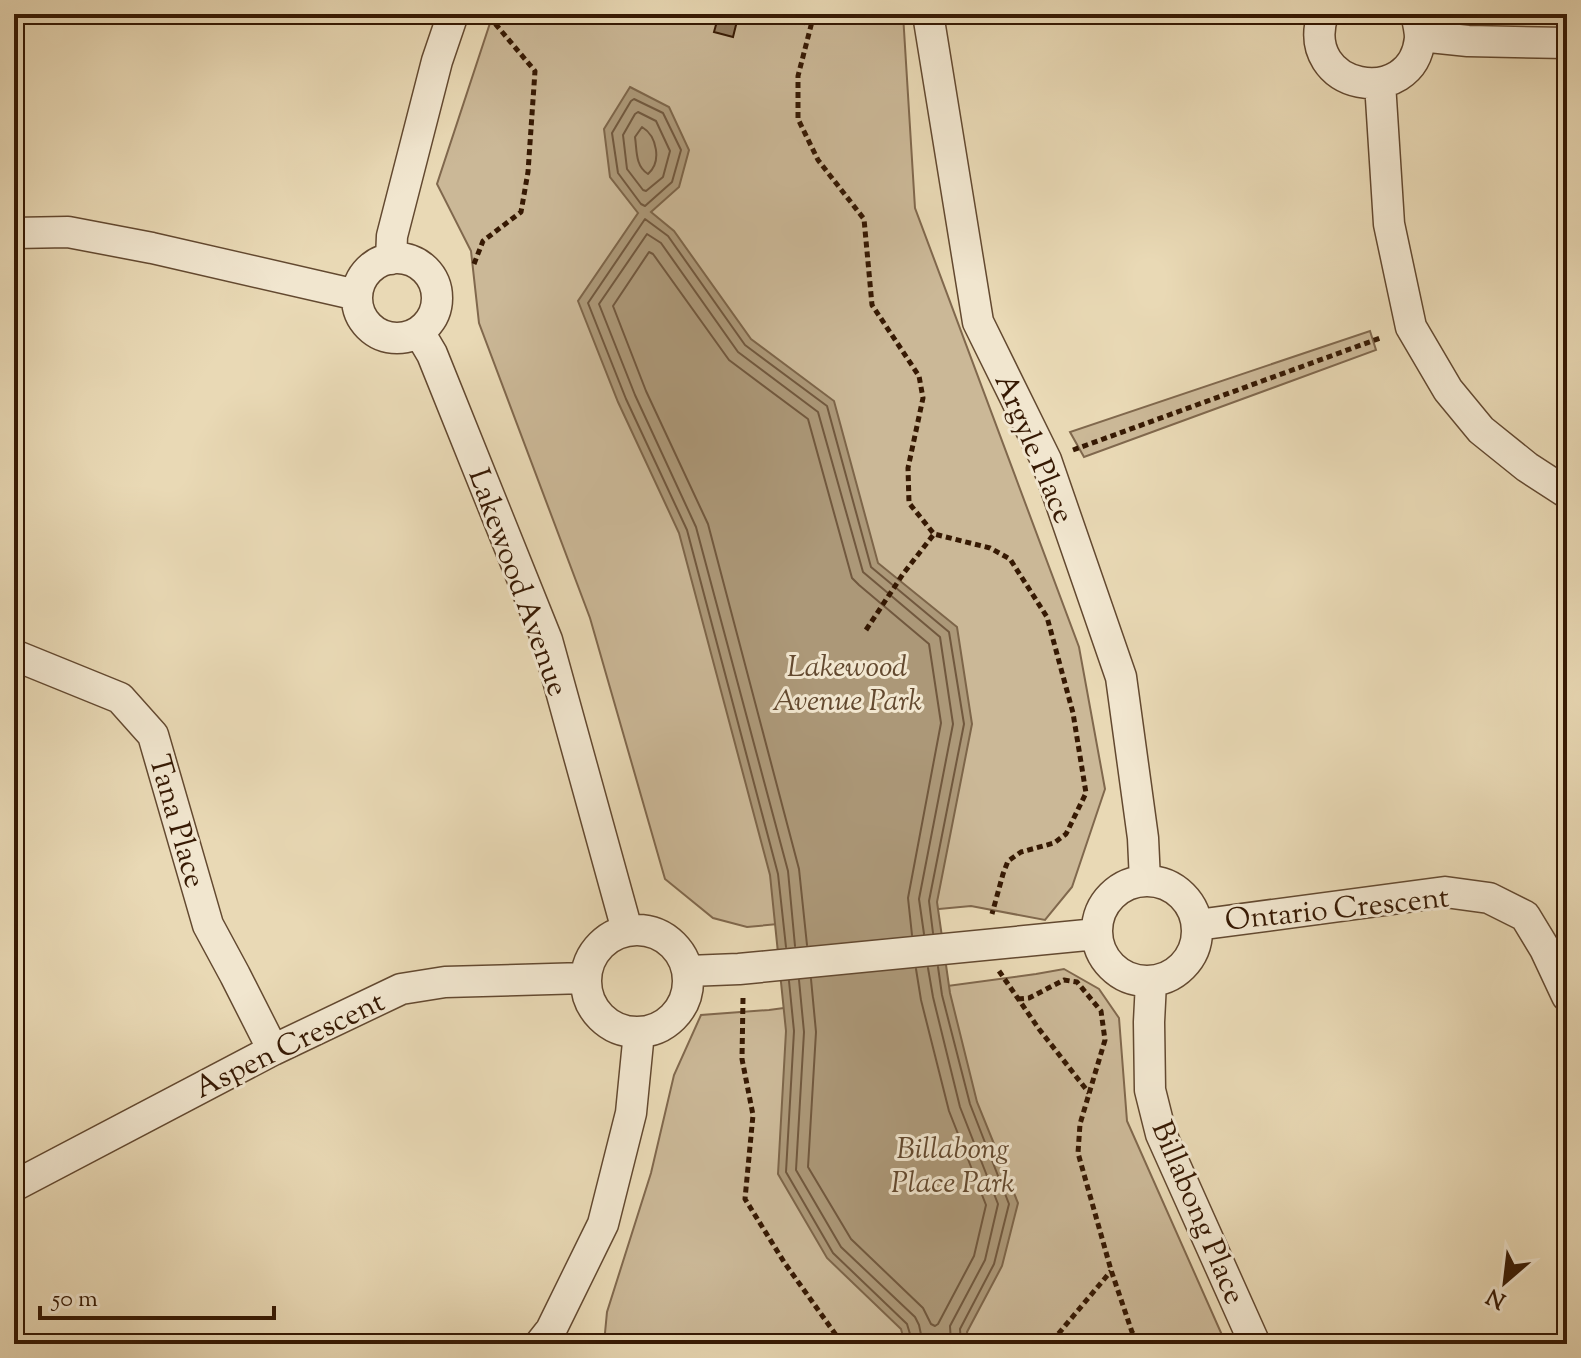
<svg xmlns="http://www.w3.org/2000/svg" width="1581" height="1358" font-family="'Sorts Mill Goudy',serif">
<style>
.green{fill:#cbb897;stroke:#80684d;stroke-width:2}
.water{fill:#ac9878;stroke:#7d6549;stroke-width:2}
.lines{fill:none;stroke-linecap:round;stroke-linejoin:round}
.shore{stroke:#71583e;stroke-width:2}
.building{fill:#937d60;stroke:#361903;stroke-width:2}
.minor-casing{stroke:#634930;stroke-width:33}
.path{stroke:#361903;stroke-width:5;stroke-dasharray:6 4;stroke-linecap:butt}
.minor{stroke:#f1e6cf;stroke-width:30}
.labels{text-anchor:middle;stroke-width:6;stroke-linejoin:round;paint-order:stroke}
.street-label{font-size:30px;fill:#361903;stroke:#f1e6cf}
.park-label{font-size:30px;font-style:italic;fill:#63492f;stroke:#f1e6cf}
</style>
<rect width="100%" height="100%" fill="#e9d9b5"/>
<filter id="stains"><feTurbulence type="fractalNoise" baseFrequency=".0025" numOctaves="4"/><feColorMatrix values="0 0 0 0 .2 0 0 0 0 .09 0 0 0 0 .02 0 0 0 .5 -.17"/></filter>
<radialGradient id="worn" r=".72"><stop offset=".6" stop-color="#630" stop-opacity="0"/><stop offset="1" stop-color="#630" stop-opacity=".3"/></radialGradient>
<path class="green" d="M493,14h410l12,194 164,439 26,142 -33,98 -27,33 -74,-14 -224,21 -34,-9 -48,-39 -75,-261 -111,-295 -8,-72 -34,-67z
M1370,331l6,19 -292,107 -14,-25z
M1064,969l35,20 20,29 8,103 99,223h-616l-5,-11 2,-21 44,-139 23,-98 27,-60 68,-5 267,-36z"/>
<path class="water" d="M630,87l39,20 20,43 -10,37 -28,25 23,19 77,108 83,62 44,162 79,64 15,97 -35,178 13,91 27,109 41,101 -16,63 -35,66 2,12h-64l-4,-15 -74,-71 -49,-84 8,-143 -16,-156 -91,-342 -61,-131 -40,-101 60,-88 -28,-36 -6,-48z"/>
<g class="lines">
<path class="shore" d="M634,99l29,14 18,37 -9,32 -27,24 -4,-2 -23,-31 -6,-40 19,-32z
M638,112l18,9 14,30 -7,26 -17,14 -3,-1 -16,-21 -4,-34 12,-21z
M642,127c15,9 20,35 6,47 -13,-8 -11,-24 -13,-37z
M807,945l-8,-76 -91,-345 -62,-133 -33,-85 36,-54 4,2 76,106 79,59 44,159 7,7 70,59 12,79 -33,175 4,37
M795,946l-7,-75 -92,-344 -61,-132 -36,-91 48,-70 14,9 77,109 80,60 45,160 77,65 13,87 -34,175 5,35
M786,947l-8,-73 -91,-344 -61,-131 -38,-96 57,-84 23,17 77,109 82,61 44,161 78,65 15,92 -35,177 4,32
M938,967l4,28 28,109 39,100 -15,60 -34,65 1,15
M928,968l5,29 27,110 38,97 -13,56 -35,66 1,18
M811,979l5,53 -8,135 43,72 72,69 8,16 4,2 3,-2 36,-68 12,-51 -37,-94 -28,-111 -5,-31
M799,980l5,52 -8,138 45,77 74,70 4,8 4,19
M789,981l5,50 -8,141 47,81 74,71 6,20"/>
</g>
<path class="building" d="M719,14l19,3 -5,20 -19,-5z"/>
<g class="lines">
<g class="minor-casing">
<path id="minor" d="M928,14l50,308 68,138 75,217 22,161 2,43
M1323,14c-25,76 90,97 97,24 0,-7 -2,-16 -4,-24
M1420,36l48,5 99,2
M1380,83l9,141 22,103 37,63 33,40 46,37 40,26
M14,233l54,-1 84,16 205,47
M357 298a40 40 0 1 1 80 0a40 40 0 1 1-80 0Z
M391,259l1,-23 45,-175 16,-47
M419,332l13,22 115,286 80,290
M19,657l101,41 33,37 55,190 27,50 38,75
M1097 931a50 50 0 1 1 100 0a50 50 0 1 1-100 0Z
M1197,925l248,-33 44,6 36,18 20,33 22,47
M586 981a51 51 0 1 1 102 0a51 51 0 1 1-102 0Z
M688,971l51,-2 358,-35
M1151,982l-2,40 1,68 11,44 94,210
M14,1186l259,-136 128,-61 44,-7 140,-4
M540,1344l11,-14 52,-106 28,-111 8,-81"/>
</g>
<path class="path" d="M793,14l17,12
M814,14l-16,62v43l20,41 46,59 8,86 47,71 4,22 -15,70 1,35 25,31 56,14 20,11 37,58 26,96 13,80 -20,41 -12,9 -33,9 -13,9 -5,13 -11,40
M474,264l9,-23 38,-29 7,-40 7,-101 -48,-57
M1073,450l310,-113
M866,630l37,-56 31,-40
M999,971l40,58 50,64
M743,998l-1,61 11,56 -8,84 39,63 52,73 12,9
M1018,999l11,-1 35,-18 13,2 24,29 4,29 -25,84 -2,29 33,117 21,62 8,12
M1042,1344l12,-5 57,-68"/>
<use href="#minor" class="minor"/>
</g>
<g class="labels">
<g class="street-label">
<text transform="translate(1035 448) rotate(67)" y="10">Argyle Place</text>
<text transform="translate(519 582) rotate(70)" y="10">Lakewood Avenue</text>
<text transform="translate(178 821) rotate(74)" y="10">Tana Place</text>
<text transform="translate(1337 908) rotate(-6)" y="10">Ontario Crescent</text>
<text transform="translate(289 1044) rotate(-26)" y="10">Aspen Crescent</text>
<text transform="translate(1199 1212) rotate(67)" y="10">Billabong Place</text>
</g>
<g class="park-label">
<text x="847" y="676">Lakewood<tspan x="847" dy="34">Avenue Park</tspan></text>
<text x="953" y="1158">Billabong<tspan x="953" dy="34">Place Park</tspan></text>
</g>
</g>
<rect width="1581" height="1358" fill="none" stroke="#e9d9b5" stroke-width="48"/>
<rect x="16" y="16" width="1549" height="1326" fill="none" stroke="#361903" stroke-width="4"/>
<rect x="24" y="24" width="1533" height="1310" fill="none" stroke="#361903" stroke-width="2"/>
<g transform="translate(1505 1282) rotate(208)" stroke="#f1e6cf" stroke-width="6" paint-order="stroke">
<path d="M0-6L14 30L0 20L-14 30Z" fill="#361903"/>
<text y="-12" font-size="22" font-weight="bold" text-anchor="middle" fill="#361903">N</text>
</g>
<path d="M40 1306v12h234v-12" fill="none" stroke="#361903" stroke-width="4"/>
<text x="52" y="1306" font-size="24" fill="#361903" stroke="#f1e6cf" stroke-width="6" paint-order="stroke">50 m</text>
<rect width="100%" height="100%" filter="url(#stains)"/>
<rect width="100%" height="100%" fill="url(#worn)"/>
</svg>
